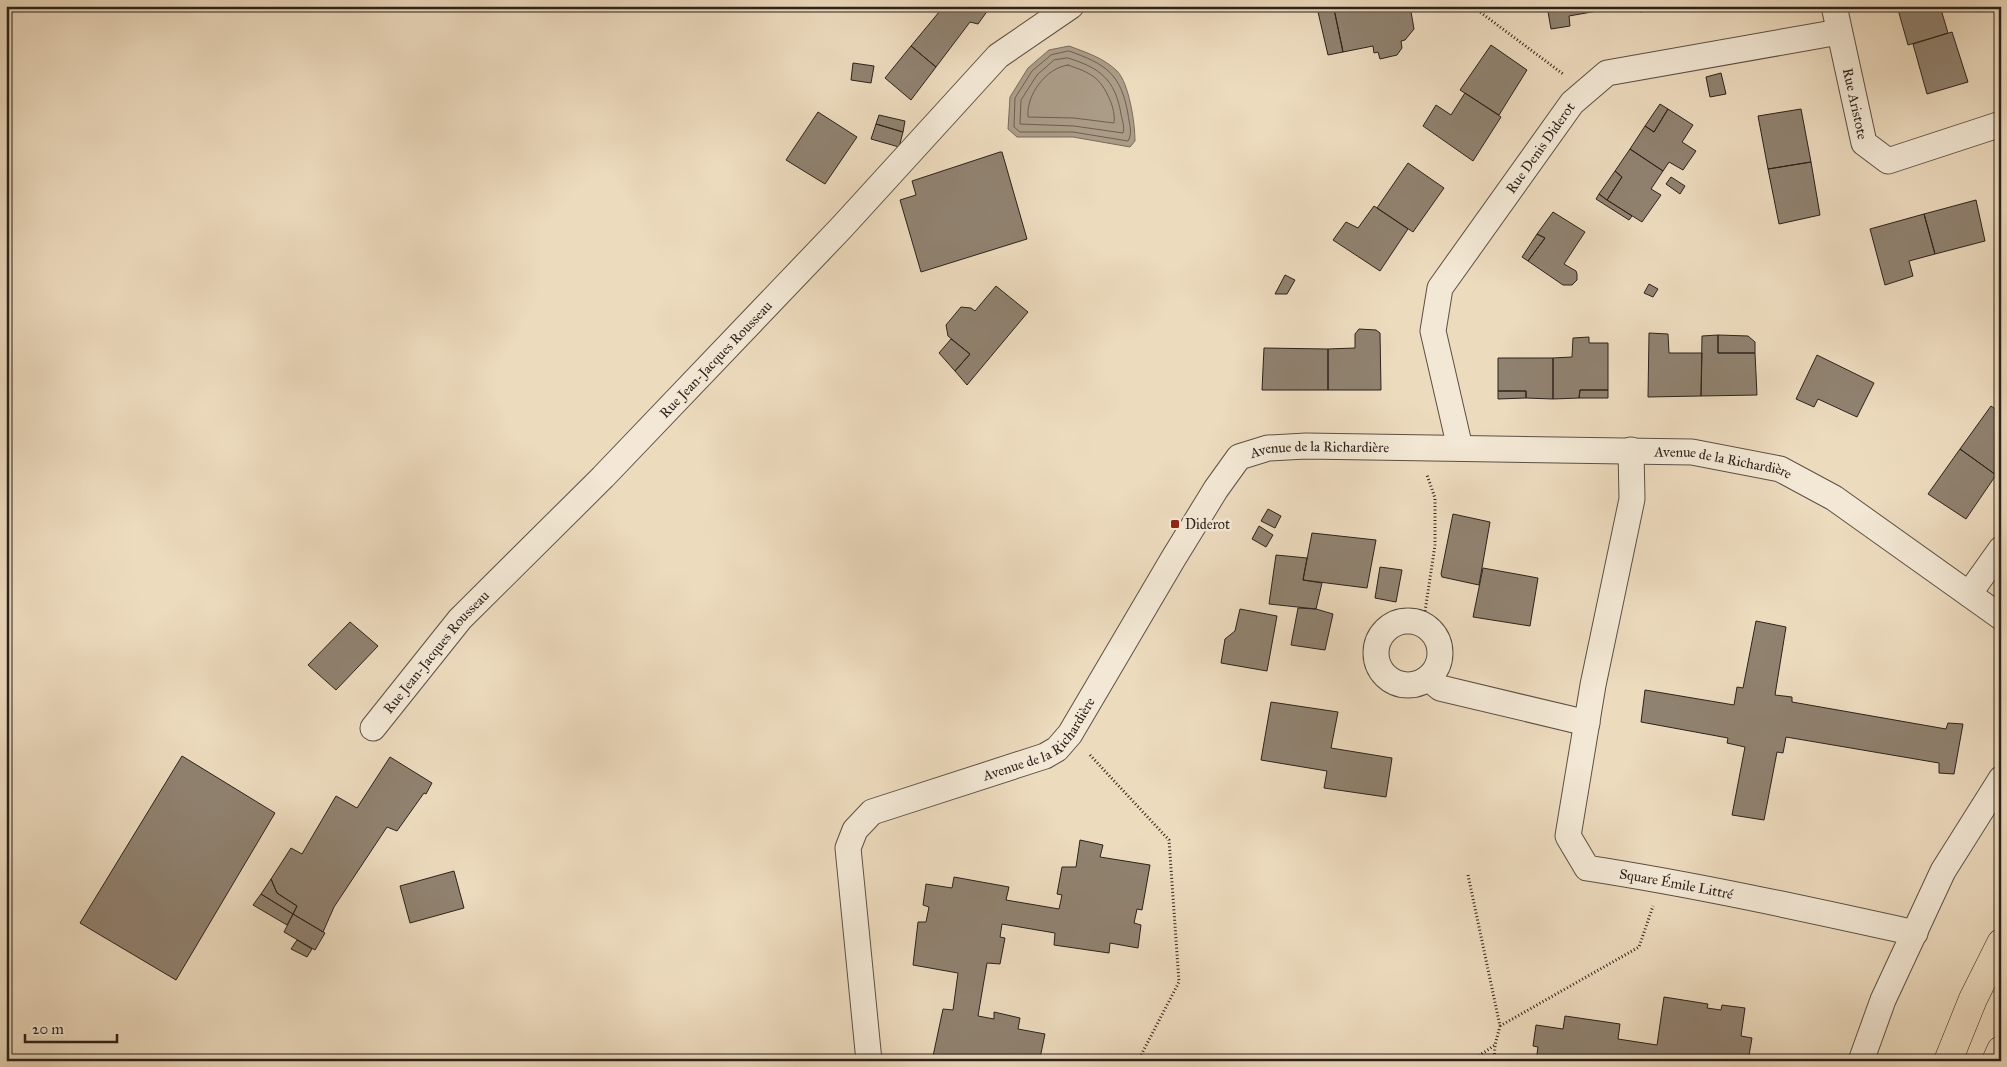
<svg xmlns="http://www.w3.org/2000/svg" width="2007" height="1067" font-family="'IM FELL Great Primer',serif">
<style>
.water{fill:#ab9c87;stroke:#786b5c}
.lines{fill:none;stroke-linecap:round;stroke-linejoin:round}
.shore{stroke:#6c5f51;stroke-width:1}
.building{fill:#908270;stroke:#2c221b}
.minor-casing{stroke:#5c5044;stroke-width:27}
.primary-casing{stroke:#2c221b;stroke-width:29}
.path{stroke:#2c221b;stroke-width:3;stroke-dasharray:1 2.5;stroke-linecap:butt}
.minor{stroke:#f3e8d5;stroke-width:25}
.primary{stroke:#eddbbe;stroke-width:28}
.poi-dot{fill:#8f2418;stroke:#f3e8d5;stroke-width:2}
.labels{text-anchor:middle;stroke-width:5;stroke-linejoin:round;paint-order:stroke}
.street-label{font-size:14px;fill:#2c221b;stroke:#f3e8d5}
.poi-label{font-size:14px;fill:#2c221b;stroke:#f3e8d5;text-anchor:start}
</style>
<rect width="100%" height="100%" fill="#eddbbe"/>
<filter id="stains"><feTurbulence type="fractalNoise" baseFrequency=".004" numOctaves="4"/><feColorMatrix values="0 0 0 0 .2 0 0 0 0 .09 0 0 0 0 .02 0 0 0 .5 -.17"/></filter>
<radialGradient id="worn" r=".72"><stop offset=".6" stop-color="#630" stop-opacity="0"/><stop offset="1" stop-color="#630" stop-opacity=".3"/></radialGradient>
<path class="water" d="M1069,46c16,6 35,12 48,25 12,12 18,52 18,70l-5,6 -57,-10h-56l-9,-8 2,-32 18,-29 21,-18z"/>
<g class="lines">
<path class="shore" d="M1069,51c37,13 52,23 59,63 1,9 5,19 0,27l-55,-9h-53l-6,-5 1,-29 17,-27 19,-16z
M1068,58c32,10 47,21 53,56 1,6 4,13 2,19l-49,-7 -54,-2 1,-24 16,-25 17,-15z
M1068,65c23,8 32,12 42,35 3,7 5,16 4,23l-40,-5 -46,-1c-2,-22 18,-49 40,-52z"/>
</g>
<path class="building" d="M944,6h40l4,4 -10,14 -8,-2 -34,45 -25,-21z
M1354,6h56l4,23 -9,11 -4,1 1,7 -5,7 -17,4 -2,-7 -4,1 -1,-7 -30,6 -9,-43z
M1547,6h55l1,4 -34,6 1,10 -19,3z
M1640,6h16v4l-16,2z
M1897,6h43l8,27 -40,12z
M1334,9l9,43 -15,3 -10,-43z
M1952,32l16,50 -41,12 -14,-50z
M1491,45l36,25 -28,45 -39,-25z
M911,46l25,21 -25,33 -26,-22z
M853,63l21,3 -3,17 -20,-3z
M1721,73l5,21 -16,3 -4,-20z
M1465,93l36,24 -28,44 -50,-35 13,-21 15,10z
M1660,104l8,5 -14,23 -9,-6z
M1668,109l25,16 -11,17 14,9 -13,19 -14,-8 -6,9 -33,-22 15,-23 9,6z
M1801,109l10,53 -43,7 -10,-53z
M818,112l39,25 -32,47 -39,-24z
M879,115l26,6 -2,11 -27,-8z
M876,124l27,8 -4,15 -28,-8z
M1630,149l33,22 -12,18 10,6 -19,27 -35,-22 15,-23 -7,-6z
M1000,152h2l25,87 -106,33 -21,-72 16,-5 -4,-14z
M1811,162l9,53 -41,9 -11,-55z
M1408,163l36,25 -31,44 -36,-24z
M1615,171l7,6 -15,23 -8,-6z
M1671,177l14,9 -5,8 -14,-10z
M1599,194l8,6 25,16 -3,4 -33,-21z
M1976,200l9,41 -50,13 -11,-40z
M1374,206l34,23 -28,42 -47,-31 13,-18 12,6z
M1553,212l32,20 -21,32 12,7 1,3v6l-5,5h-9l-35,-24 17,-23 -8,-4z
M1924,214l11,40 -26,7 4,15 -28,9 -15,-56z
M1537,234l8,4 -17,23 -6,-4z
M1285,275l10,5 -8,14h-12z
M1649,284l9,5 -5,8 -9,-4z
M996,286l32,26 -61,73 -12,-14 15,-17 -22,-18 -2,-11 15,-18 10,1 4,3z
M1359,329l17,1 4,3 1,57h-53v-41l27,-1v-14z
M1649,333l19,1 1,19h33l-1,43 -53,1z
M1718,335l30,1 7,6v11h-37z
M1718,335v18h37l2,42 -56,1 1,-60z
M1589,337v6h19v47h-28l-1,8 -26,1v-41l19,-1 1,-19z
M951,339l19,15 -15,17 -16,-18z
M1264,348l64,1v41h-66z
M1817,355l57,28 -17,34 -39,-18 -4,8 -18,-8z
M1498,358h55v41l-27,-1v-7h-28z
M1580,390h28v8h-29z
M1498,391h28v7l-28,1z
M1991,406l10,7v56l-5,6 -36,-26z
M1960,449l36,26 -30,44 -38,-25z
M1268,509l13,7 -6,12 -14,-7z
M1453,514l37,8 -11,63 -37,-8 -1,-3z
M1259,526l14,9 -7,12 -14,-8z
M1312,533l64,7 -9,48 -64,-8z
M1276,555l31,3 -4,22 19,3 -6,26 -47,-5z
M1380,567l22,3 -6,32 -21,-4z
M1483,568l55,10 -8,48 -57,-9z
M1298,608l18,1 17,5 -8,36 -34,-5z
M1240,609l37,7 -10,55 -46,-8 4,-24 10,-8z
M1756,621l30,6 -11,68 17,2v5l154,27 2,-6 15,1 -9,50 -15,-1v-10l-153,-26 -3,16 -6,-1 -13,68 -32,-5 13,-68 -18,-4 1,-5 -87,-16 4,-32 89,15 3,-18 6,1z
M350,622l28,24 -42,44 -28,-25z
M1271,702l67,10 -7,36 61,10 -6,39 -62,-9 3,-17 -66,-11z
M182,756l93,57 -99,167 -96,-57z
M390,757l42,26 -6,11 -2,-1 -27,38 -10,-4 -53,80 -11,25 -30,-18 4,-8 -20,-13 -6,-14 20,-31 11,6 34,-58 21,12z
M1080,840l23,5 -3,12 50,8 -8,45 -5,-1 -3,14 7,2 -3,23 -28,-5 -1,10 -55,-8 1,-12 -53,-9 -2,13 5,1 -5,26 -13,-1 -9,53 16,3v-7l26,6 -2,11 27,5 -5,24 -10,-1 -1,4h-97l11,-52 10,1 5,-37 -45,-8 5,-43h8l3,-15 -6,-2 3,-21 26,4 2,-11 55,10 -3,13 53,9 3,-14 -5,-1 5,-27h14z
M454,871l10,37 -54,15 -10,-37z
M271,879l6,14 20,13 -4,8 -32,-20z
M261,894l32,20 -6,11 -34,-20z
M293,914l32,19 -10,17 -31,-18z
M297,940l15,9 -5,8 -16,-8z
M1664,997l44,7 -1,4 14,2 1,-5 23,3 -4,28 11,2 -4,23h-212l2,-14 -5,-1 3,-21 27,4 2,-13 55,8 -2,15 39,6z"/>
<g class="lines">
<g class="minor-casing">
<g id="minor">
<path id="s1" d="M1834,6l30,137 24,18 113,-37"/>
<path id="s2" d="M1460,448l-27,-117 7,-43 132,-185 35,-30 232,-41"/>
<path id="s3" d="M1631,450l1,49 -39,186 -25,151 19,32c110,17 219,41 328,65"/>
<path d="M1969,594l32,-45"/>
<circle cx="1408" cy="653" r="32"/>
<path d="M1428,678l12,10 147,35"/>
<path id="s4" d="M373,728l87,-109 143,-142 239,-250 156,-171 73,-50"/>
<path id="s5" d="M869,1061l-21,-213 7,-18 17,-18 173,-56 12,-7 13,-15 103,-175 43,-70 23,-32 29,-9 38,-2 386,6 88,17 54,29 167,119"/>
<path d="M1861,1061l22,-61 60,-129 58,-92"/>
</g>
</g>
<g class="primary-casing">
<path id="primary" d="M1948,1061l25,-62 28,-56
M1996,1061l5,-11"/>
</g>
<path class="path" d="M1472,6l91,68
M1423,625l12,-80v-47l-8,-23
M1090,755l79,85 10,142 -41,79
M1468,875l32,151 -5,19 -24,16
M1500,1026l139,-79 14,-41
M1494,1061l1,-15"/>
<use href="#minor" class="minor"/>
<use href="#primary" class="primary"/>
</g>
<rect class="poi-dot" x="1170" y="519" width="10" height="10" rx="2.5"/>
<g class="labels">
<g class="street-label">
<text dy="5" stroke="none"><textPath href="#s1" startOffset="100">Rue Aristote</textPath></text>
<text dy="5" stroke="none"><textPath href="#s2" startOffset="336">Rue Denis Diderot</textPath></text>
<text dy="5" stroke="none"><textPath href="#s4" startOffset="504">Rue Jean-Jacques Rousseau</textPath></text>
<text dy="5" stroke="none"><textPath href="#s5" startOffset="880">Avenue de la Richardière</textPath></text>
<text dy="5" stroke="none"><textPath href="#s5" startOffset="1285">Avenue de la Richardière</textPath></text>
<text dy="5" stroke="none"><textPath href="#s4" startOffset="99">Rue Jean-Jacques Rousseau</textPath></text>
<text dy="5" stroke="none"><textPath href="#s5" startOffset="445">Avenue de la Richardière</textPath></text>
<text dy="5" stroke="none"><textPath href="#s3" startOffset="520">Square Émile Littré</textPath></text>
</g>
<g class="poi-label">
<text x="1185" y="529">Diderot</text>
</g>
</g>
<rect width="2007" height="1067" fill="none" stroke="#eddbbe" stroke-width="25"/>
<rect x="8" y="8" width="1992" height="1052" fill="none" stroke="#2c221b" stroke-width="2.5"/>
<rect x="12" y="12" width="1982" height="1042" fill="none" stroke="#2c221b"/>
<path d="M25 1034v8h92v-8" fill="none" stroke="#2c221b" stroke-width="2.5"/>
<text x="32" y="1034" font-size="15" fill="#2c221b" stroke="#f3e8d5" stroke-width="4" paint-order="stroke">20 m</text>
<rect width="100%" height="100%" filter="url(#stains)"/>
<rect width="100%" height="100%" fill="url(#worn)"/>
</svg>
